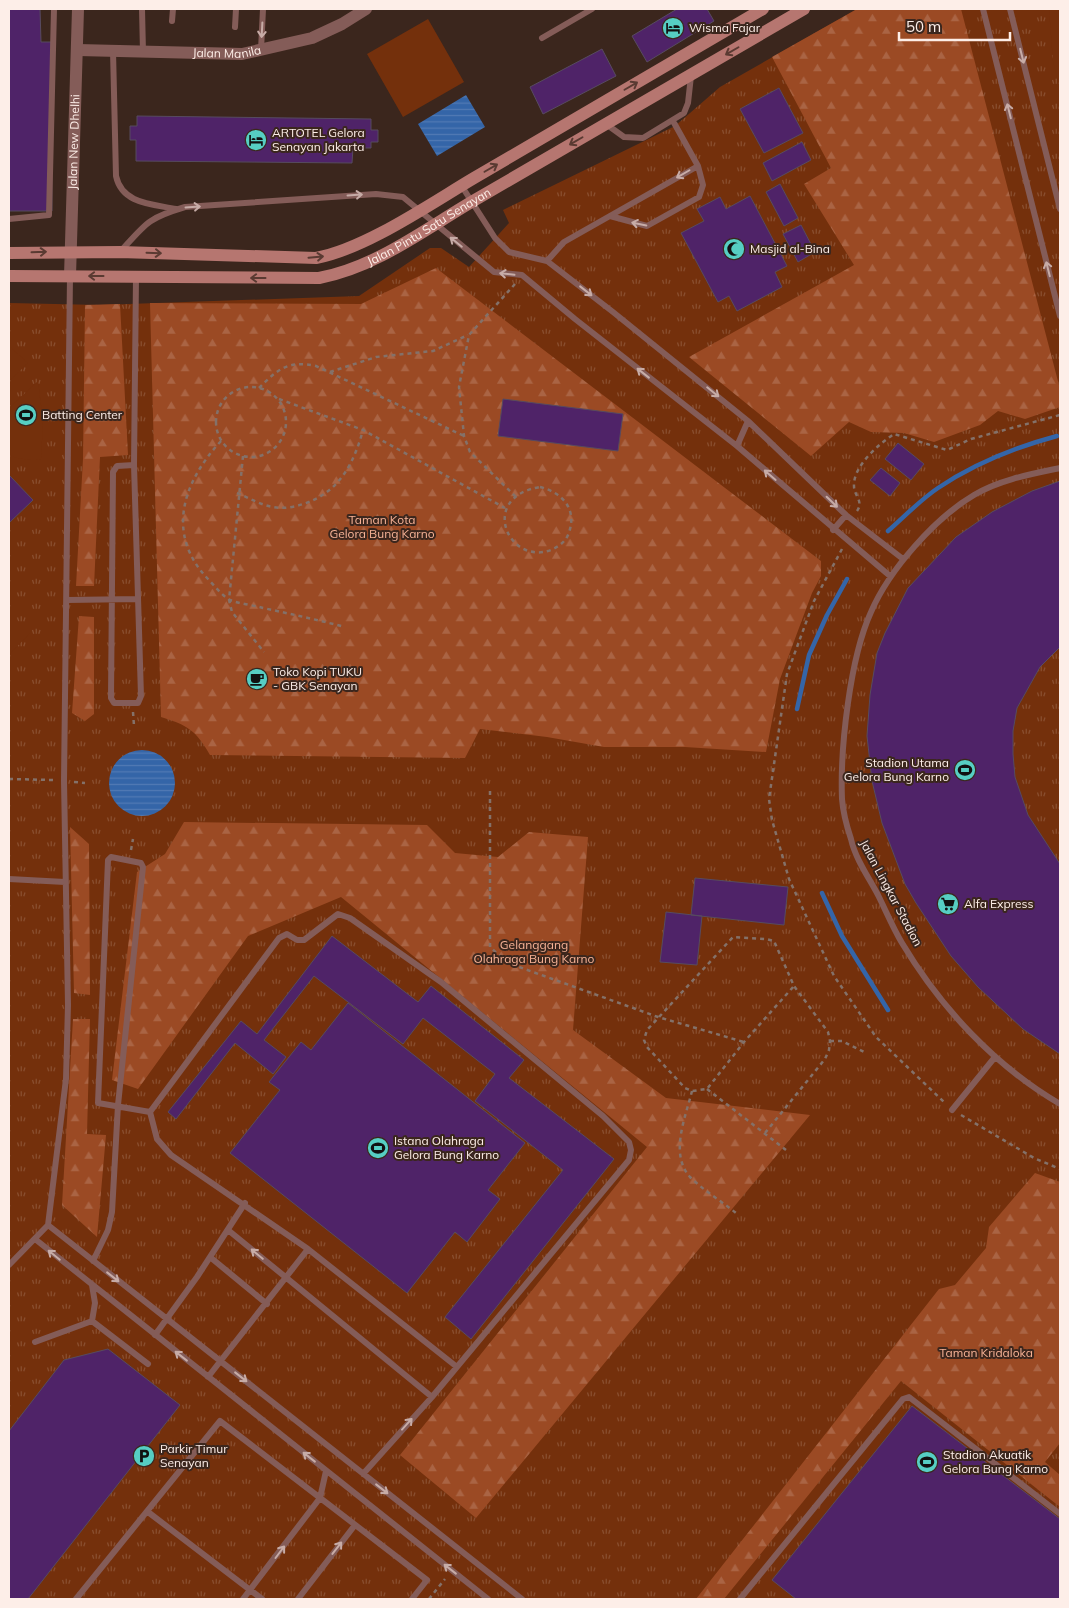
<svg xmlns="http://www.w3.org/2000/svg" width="1069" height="1608" font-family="Mulish,sans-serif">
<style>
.grass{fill:url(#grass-tufts)}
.forest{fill:url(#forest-firs)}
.pitch{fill:#74300c}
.water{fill:url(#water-rules)}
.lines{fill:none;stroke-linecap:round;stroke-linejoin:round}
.stream{stroke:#3465a8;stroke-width:4.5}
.building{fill:#4f2368;stroke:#574b5f}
.path{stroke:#847169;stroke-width:2.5;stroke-dasharray:4 4;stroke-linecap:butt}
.lane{stroke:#845c58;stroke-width:6}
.street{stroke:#845c58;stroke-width:12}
.secondary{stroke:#b67670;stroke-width:12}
.oneway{stroke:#c7aca7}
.oneway2{stroke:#5a3a32}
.labels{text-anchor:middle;stroke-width:4;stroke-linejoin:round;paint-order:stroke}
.poi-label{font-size:12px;fill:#fdeee8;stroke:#3b261d;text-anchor:start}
.street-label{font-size:12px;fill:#fdeee8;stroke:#3b261d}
.park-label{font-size:12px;fill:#f8b396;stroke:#3b261d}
</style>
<defs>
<pattern id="grass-tufts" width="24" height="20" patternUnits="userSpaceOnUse" patternTransform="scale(1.25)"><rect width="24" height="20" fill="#74300c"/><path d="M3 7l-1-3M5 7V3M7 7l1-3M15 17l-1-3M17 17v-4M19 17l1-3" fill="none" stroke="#894e2f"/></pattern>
<pattern id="forest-firs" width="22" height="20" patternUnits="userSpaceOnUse" patternTransform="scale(1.25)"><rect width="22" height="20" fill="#9b4a24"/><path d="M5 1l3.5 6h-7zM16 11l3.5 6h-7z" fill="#aa6444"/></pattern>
<pattern id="water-rules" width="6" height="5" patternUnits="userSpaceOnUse" patternTransform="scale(1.25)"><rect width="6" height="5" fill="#3465a8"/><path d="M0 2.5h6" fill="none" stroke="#527bb4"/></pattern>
</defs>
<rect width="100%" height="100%" fill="#3b261d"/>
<path class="grass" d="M857,9h203v1590h-1051v-1296l91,2 259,-9 71,-48h11l28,19 40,-44 -6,-13 172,-84 45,-39z"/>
<path class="forest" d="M857,9h104l99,380v18l-35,12 -27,-8 -18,14 -46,17 -30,-9 -33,-1 -22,-10 -38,34 -122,-99 165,-92 -50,-81 27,-16 -59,-111z
M436,268l385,293v15l-9,17 -32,86 -14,73 -81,-5h-81l-57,-10 -67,-8 -15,29 -255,-3c-14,-25 -23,-30 -49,-38l-11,-414 211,1z
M120,304l8,151 -28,2 -6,129h-18l7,-127 2,-154z
M79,616l15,1v97l-9,7 -13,-8z
M184,822l243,3 28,28 43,4 31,-25 59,5 -15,193 93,68 144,17 -334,403 -76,-63 247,-308 -306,-250 -93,39 -110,153 -26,-9 25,-208 28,-18z
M70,827l19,17 1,151 -16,-2z
M73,1019h17l-3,115 19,1 -9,102 -35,-32z
M1035,1173l25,9v261l-15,19 15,13v32l-159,-126 -177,218h-28l243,-310 16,-4 31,-37 3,-21z"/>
<path class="pitch" d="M1049,9h11v80l-7,-28z
M428,19l36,63 -61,35 -36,-63z
M9,346l19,17 -19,18z
M38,381l5,41 -2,37c-11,1 -22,1 -32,-4v-47z
M9,612l21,21 -21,22z"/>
<path class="water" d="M466,95l19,32 -48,29 -19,-32z
M109 783a33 33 0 1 1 66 0a33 33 0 1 1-66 0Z"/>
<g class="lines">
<path class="stream" d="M888,531c16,-14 32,-31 50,-43 36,-24 78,-41 119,-52
M797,709l12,-54 18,-40 20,-36
M822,893l20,43 46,74"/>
</g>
<path class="building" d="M9,9h31l1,33h10l1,169h-43z
M677,9h30l7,12 -67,41 -15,-26z
M602,49l14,27 -73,38 -13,-27z
M779,88l24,45 -39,20 -24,-44z
M137,116l234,3v11h7v12h-7v6h-18l-1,15 -216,-2v-21h-6v-14h7z
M802,142l9,18 -39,21 -9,-18z
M780,184l18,34 -14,8 -18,-34z
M750,196l37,70 -12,6 7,15 -45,24 -8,-15 -11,6 -37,-69 23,-12 -7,-12 23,-12 6,12z
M801,225l14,27 -17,10 -15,-28z
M503,399l120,15 -5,37 -120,-15z
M898,443l26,21 -13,16 -26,-21z
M881,468l19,15 -10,13 -20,-16z
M9,475l24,25 -24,23z
M1060,481v166l-20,20 -23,41 -4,23v23l2,23 13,38 32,49v190l-37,-25 -45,-42 -27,-31 -35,-53 -11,-19 -23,-61 -10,-42 -5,-45 3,-41 7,-42 8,-20 23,-45 48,-51 36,-25 40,-21z
M695,878l93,9 -4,38 -93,-10z
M666,912l36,4 -5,49 -37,-3z
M332,936l86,66 13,-16 93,74 -15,18 105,81 -143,180 -26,-22 118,-147 -88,-69 20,-27 -72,-56 -20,26 -89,-68 -50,64 22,17 -13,17 -38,-31 -59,76 -8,-7 73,-91 16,13z
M348,1003l177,140 -37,47 12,9 -33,43 -12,-10 -48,61 -177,-140 50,-63 -11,-8 32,-40 10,8z
M108,1349l72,56 -152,194h-19v-168l55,-71z
M912,1406l148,113v80h-264l-24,-19z"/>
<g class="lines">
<path class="path" d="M515,284l-46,51 -10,52 5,49 6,16 45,44
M330,372l46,-15 57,-6 35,-16
M216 422a35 35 0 1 1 70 0a35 35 0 1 1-70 0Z
M259,388c19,-19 29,-28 57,-22l148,70
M279,399l84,31 142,78
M221,441c-38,41 -56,93 -13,138 6,6 14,17 22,21 10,4 23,5 33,8 28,6 55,12 82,19
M243,456l-14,144 3,12 32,40
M540,487c24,6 38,24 28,48 -3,7 -10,12 -17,15 -43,16 -73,-53 -11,-63z
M237,493c12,5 24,12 36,14 11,2 21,0 30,-3 36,-11 51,-41 60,-74
M857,511c7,-10 -3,-15 -3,-25 -1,-20 25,-42 40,-52l53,16 24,-11 89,-24
M842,549l-28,52 -27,73 -18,125 3,21 17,59 45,97 42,61 69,66
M133,712l1,14
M9,779l44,1
M74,782l11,1
M490,791v156l18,16 150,54 86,25
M131,850l2,-11
M830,1041h12l22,11
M707,1089l79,61
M692,1091c-6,25 -23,63 -2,86 13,13 31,24 46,36
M961,1115l73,43 26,11
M765,1133l60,-74 4,-9 1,-9 -2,-9 -34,-46 -20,-45 -8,-2 -33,-2 -86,93 -3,10 3,7 38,41 7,3 15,-2 37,-47 50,-56
M429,1599l16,-20"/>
<path class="lane" d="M142,9l1,43
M983,9l77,307
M1010,9l50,200
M172,21l1,-12
M235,27l1,-18
M542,38l50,-29
M261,50l2,-41
M113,51l3,125c6,28 36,28 60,33
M606,124l18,13 19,1 41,-25 4,-10 3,-27
M461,185l34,53 14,14 38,9 66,51 135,109 98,94 57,44
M610,216l37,10 52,-29 4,-12 -5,-19
M9,219l40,-4 5,-206
M121,251c25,-28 27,-33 64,-44l191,-13 27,3 91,75 28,3 53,44 162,127 153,130
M547,261l17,-19 134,-76 -25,-45
M737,446l11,-25
M134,465l-17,1 -4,6 -2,226 3,5h24l3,-7 -7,-231 2,-188
M1060,468c-29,6 -61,12 -86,27 -39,23 -85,75 -103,117 -21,46 -31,136 -29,187 1,13 5,28 9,40 4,19 18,39 27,56 8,16 15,33 24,48 39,65 93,123 158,161
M833,530l13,-15
M67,600l71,-1
M9,879l56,3
M952,1110l43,-53
M150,1112l129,-174 8,-4 10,6h7l34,-26 12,4 91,64 162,134 26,26 2,8 -2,10 -197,237 -69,77
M48,1225l474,374
M228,1230l204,167
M35,1239l453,360
M210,1257l57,47
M93,1261l15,-31 4,-18 6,-107 25,-238 -2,-4 -30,-6 -3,3 -10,243 52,9 7,27 14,16 137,94 149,118
M9,1265l39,-40 18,-146 2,-74 -4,-224 6,-505
M92,1321l3,-18 -3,-18
M155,1335l42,-58 48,-74
M35,1342l57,-21 56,43
M208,1377l100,-128
M148,1512l114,87
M76,1599l144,-178 207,159 -15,19
M243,1599l77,-101 6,-27
M298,1599l57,-74
M740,1599l163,-200 6,-2 151,117"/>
<g class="street">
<path id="s1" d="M78,50l164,4 70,-16 30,-14 24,-15"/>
<path id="s2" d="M70,276l8,-267"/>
</g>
<g class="secondary">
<path d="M9,253l111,-1 196,6c49,-9 114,-54 158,-80 97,-57 193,-113 289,-169"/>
<path id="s3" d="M9,276l310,2c59,-11 110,-52 161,-81 109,-63 217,-125 324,-188"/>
</g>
</g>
<defs><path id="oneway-shaft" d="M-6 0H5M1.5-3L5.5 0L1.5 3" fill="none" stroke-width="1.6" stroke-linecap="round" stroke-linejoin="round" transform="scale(1.25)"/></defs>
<g class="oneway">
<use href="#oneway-shaft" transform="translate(262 30) rotate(93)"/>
<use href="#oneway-shaft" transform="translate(1022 56) rotate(76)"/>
<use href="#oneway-shaft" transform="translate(1009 111) rotate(-104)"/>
<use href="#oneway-shaft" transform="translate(683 174) rotate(150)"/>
<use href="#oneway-shaft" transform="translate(355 195) rotate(-4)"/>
<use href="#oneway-shaft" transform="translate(193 207) rotate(-4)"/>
<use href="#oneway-shaft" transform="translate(639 224) rotate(-168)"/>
<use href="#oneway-shaft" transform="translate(456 242) rotate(-141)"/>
<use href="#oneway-shaft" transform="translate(1048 269) rotate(-104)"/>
<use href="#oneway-shaft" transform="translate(507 274) rotate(-174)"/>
<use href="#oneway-shaft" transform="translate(586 291) rotate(38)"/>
<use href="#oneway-shaft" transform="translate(643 373) rotate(-142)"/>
<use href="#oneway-shaft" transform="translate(713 392) rotate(39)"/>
<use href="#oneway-shaft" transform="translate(770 475) rotate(-139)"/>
<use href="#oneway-shaft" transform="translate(832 502) rotate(44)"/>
<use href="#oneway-shaft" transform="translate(257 1254) rotate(-140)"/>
<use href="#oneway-shaft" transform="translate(54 1255) rotate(-141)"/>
<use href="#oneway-shaft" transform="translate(113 1277) rotate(38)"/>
<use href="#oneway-shaft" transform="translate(181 1356) rotate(-142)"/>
<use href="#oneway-shaft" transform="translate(241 1377) rotate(38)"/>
<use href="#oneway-shaft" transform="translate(407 1424) rotate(-48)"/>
<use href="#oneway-shaft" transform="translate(309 1457) rotate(-142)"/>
<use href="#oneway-shaft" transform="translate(382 1489) rotate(38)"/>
<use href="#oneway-shaft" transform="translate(337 1548) rotate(-52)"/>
<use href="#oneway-shaft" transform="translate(280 1552) rotate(-53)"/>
<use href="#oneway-shaft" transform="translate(450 1569) rotate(-142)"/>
</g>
<g class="oneway2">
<use href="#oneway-shaft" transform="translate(732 51) rotate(150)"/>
<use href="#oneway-shaft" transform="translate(631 86) rotate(-30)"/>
<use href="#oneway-shaft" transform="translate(576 141) rotate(150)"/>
<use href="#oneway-shaft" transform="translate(491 168) rotate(-30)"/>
<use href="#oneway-shaft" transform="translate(39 252) rotate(-2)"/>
<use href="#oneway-shaft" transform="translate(154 253) rotate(2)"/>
<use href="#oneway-shaft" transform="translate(316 257) rotate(-5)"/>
<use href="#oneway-shaft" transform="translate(96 276) rotate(-180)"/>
<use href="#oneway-shaft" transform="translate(258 278) rotate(-180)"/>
</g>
<defs>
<g id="hotel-disc" transform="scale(1.125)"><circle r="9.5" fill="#56cec3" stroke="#3b261d"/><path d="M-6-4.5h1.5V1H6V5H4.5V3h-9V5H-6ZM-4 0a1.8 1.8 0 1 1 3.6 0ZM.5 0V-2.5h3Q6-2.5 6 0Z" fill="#111"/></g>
<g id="mosque-disc" transform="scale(1.125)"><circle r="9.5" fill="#56cec3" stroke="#3b261d"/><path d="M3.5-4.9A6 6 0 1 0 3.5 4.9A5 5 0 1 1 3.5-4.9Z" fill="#111"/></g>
<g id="stadium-disc" transform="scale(1.125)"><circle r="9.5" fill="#56cec3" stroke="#3b261d"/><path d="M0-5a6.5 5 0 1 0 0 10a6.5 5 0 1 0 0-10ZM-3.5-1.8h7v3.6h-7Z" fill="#111"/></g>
<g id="cafe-disc" transform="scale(1.125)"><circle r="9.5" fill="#56cec3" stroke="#3b261d"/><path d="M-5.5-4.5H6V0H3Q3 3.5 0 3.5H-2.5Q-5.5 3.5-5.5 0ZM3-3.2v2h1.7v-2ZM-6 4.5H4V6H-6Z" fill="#111"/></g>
<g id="supermarket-disc" transform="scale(1.125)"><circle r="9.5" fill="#56cec3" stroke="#3b261d"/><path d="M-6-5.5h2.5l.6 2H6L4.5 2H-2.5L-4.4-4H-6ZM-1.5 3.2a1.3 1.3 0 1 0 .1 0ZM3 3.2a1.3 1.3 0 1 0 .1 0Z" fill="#111"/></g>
<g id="parking-disc" transform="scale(1.125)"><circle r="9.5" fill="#56cec3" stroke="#3b261d"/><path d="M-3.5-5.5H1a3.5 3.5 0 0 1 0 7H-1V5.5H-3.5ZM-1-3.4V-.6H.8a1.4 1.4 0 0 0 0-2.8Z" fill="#111"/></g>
</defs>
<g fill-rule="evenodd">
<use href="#hotel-disc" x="673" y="28"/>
<use href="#hotel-disc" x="256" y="140"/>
<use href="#mosque-disc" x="734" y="249"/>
<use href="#stadium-disc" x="26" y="415"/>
<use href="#cafe-disc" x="257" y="679"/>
<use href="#stadium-disc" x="965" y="770"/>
<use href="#supermarket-disc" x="948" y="904"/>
<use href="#stadium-disc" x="378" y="1148"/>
<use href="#parking-disc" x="144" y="1456"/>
<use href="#stadium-disc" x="927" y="1462"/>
</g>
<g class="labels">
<g class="poi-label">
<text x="689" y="32">Wisma Fajar</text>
<text x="272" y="137">ARTOTEL Gelora<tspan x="272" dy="14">Senayan Jakarta</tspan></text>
<text x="750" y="253">Masjid al-Bina</text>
<text x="42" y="419">Batting Center</text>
<text x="273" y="676">Toko Kopi TUKU<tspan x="273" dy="14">- GBK Senayan</tspan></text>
<text x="949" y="767" text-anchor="end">Stadion Utama<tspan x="949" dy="14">Gelora Bung Karno</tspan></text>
<text x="964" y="908">Alfa Express</text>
<text x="394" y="1145">Istana Olahraga<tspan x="394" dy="14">Gelora Bung Karno</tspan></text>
<text x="160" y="1453">Parkir Timur<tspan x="160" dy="14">Senayan</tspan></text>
<text x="943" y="1459">Stadion Akuatik<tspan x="943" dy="14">Gelora Bung Karno</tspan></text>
</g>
<g class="street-label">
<text dy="4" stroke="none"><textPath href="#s1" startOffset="149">Jalan Manila</textPath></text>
<text dy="4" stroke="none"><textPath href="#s2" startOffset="134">Jalan New Dhelhi</textPath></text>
<text dy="4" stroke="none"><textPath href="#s3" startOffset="432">Jalan Pintu Satu Senayan</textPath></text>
<text transform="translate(891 893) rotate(62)" y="4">Jalan Lingkar Stadion</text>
</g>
<g class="park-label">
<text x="382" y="524">Taman Kota<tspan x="382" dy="14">Gelora Bung Karno</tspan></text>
<text x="534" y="949">Gelanggang<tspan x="534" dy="14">Olahraga Bung Karno</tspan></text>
<text x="986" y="1357">Taman Kridaloka</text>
</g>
</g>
<rect width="1069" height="1608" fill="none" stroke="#fdeee8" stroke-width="20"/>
<path d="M899 32v8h111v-8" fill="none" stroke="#fdeee8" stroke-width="2.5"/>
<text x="906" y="32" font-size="15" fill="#fdeee8" stroke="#3b261d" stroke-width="4" paint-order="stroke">50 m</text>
</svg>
